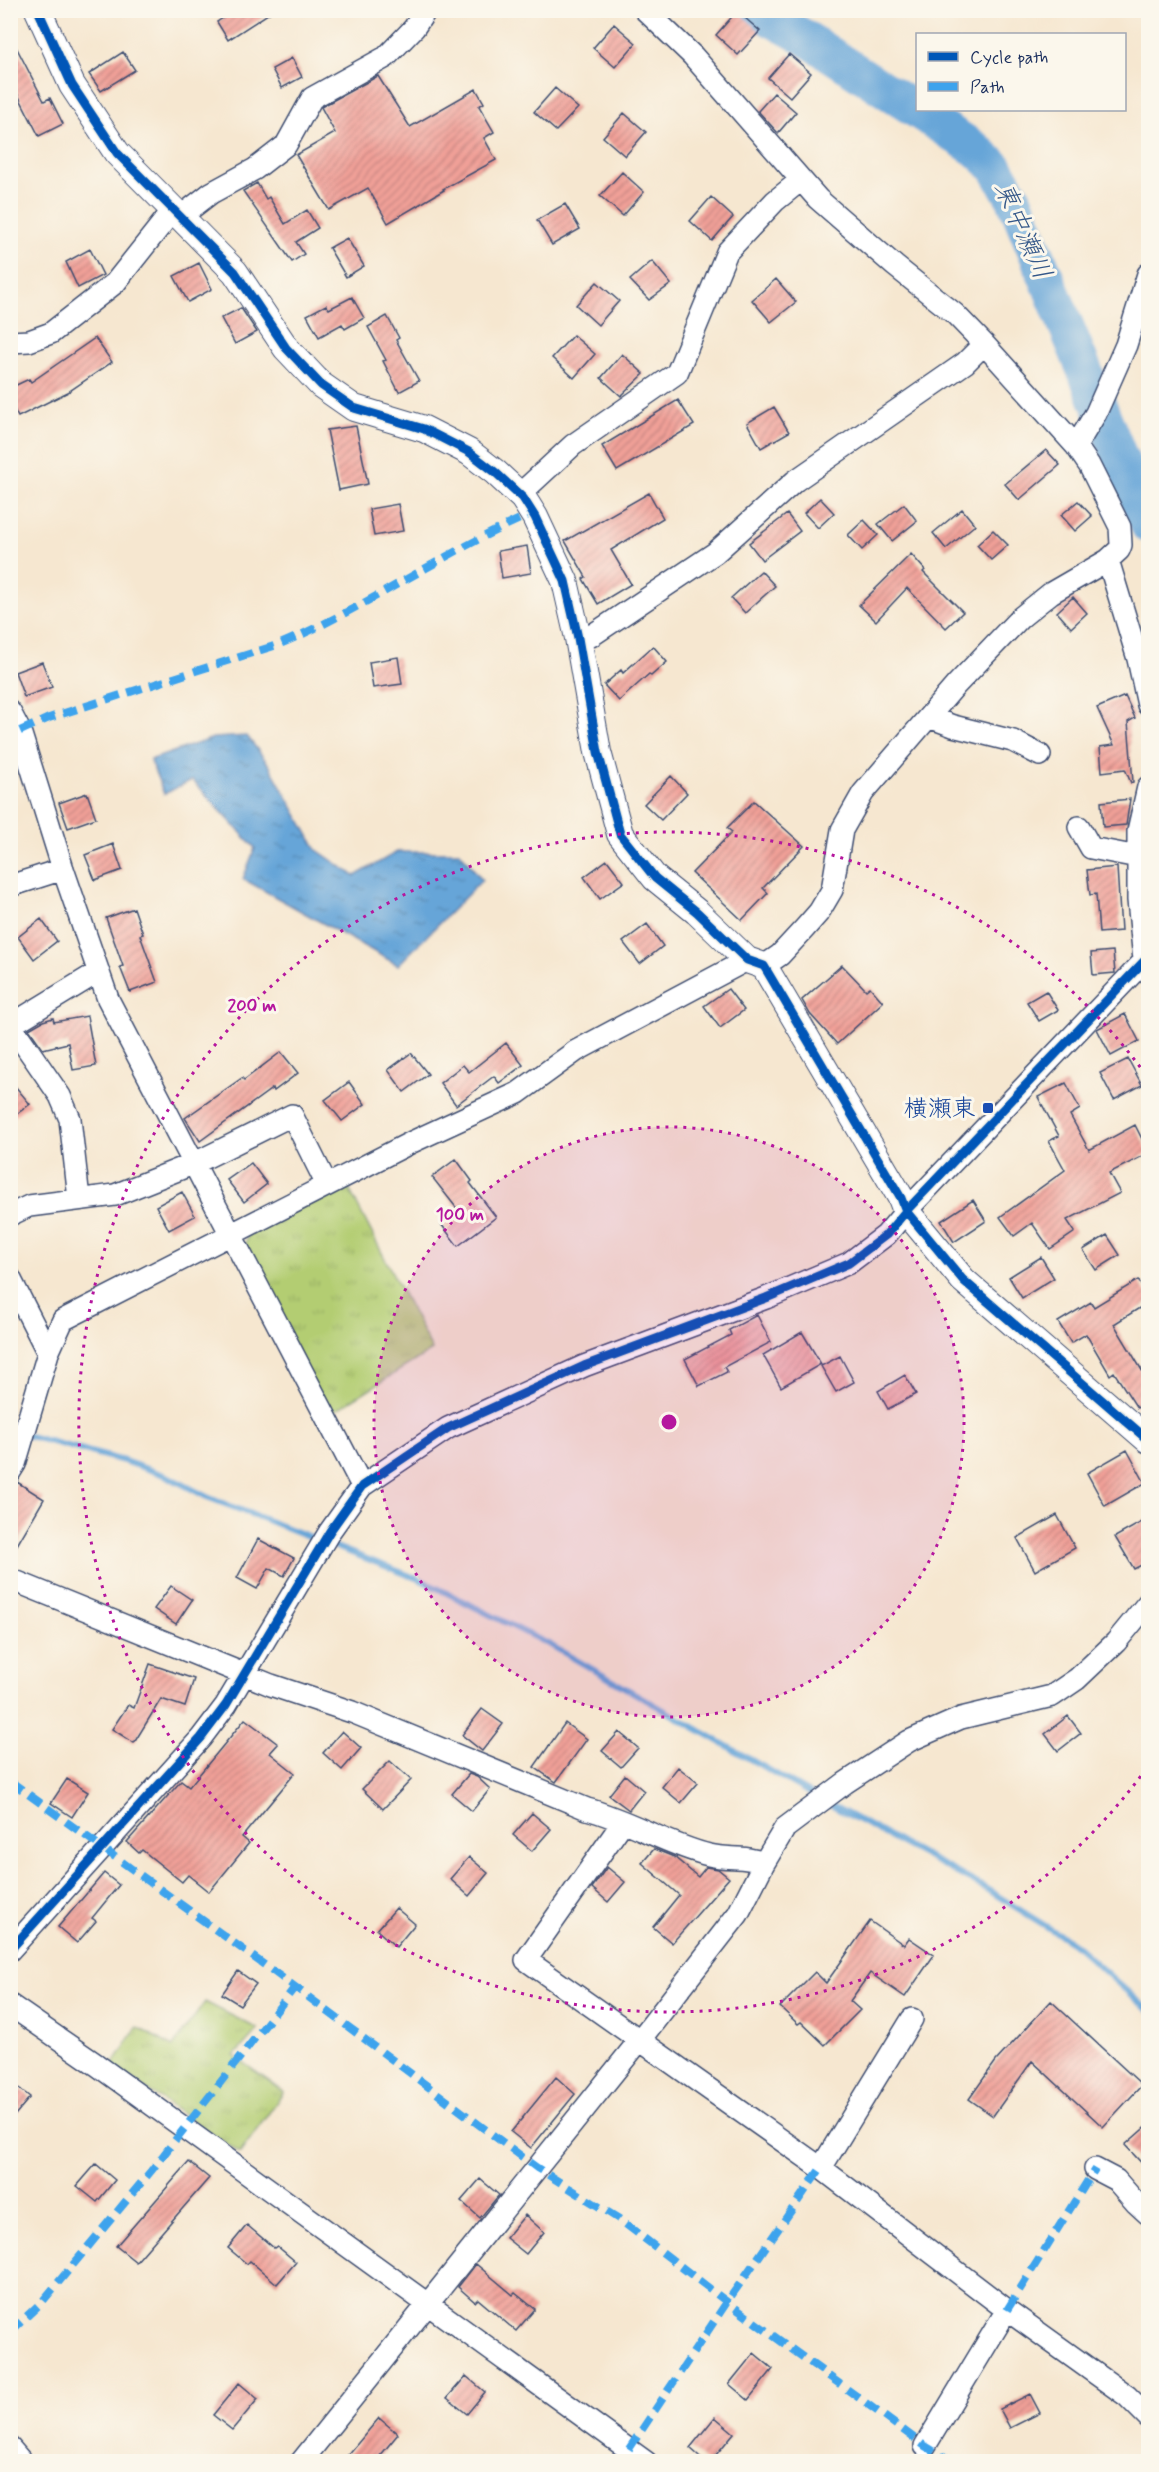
<svg xmlns="http://www.w3.org/2000/svg" width="1159" height="2472" font-family="Mynerve,'Klee One',sans-serif">
<style>
.grass{fill:url(#grass-tufts);stroke:#677e68;stroke-width:1.5}
.water{fill:url(#water-ripples);stroke:#406a9b;stroke-width:1.5}
.lines{fill:none;stroke-linecap:round;stroke-linejoin:round}
.stream{stroke:#66a5d8;stroke-width:6}
.river{stroke:#66a5d8;stroke-width:36}
.building{fill:url(#building-hatch)}
.minor-casing{stroke:#3c4b6f;stroke-width:24}
.tertiary-casing{stroke:#3c4b6f;stroke-width:28}
.minor{stroke:#fff;stroke-width:21}
.tertiary{stroke:#fff;stroke-width:26}
.quiet{stroke:#3da3ed;stroke-width:8;stroke-dasharray:15 8;stroke-linecap:butt}
.cycleway-casing{stroke:#fbf7ec;stroke-width:13}
.cycleway{stroke:#0057b8;stroke-width:9}
.ring{fill:none;stroke:#b5179e;stroke-width:3;stroke-dasharray:3 6}
.transit-dot{fill:#1a4fb4;stroke:#fbf7ec;stroke-width:2}
.labels{text-anchor:middle;stroke-width:6;stroke-linejoin:round;paint-order:stroke}
.transit-label{font-size:24px;fill:#164399;stroke:#fbf7ec;text-anchor:end}
.water-label{font-size:26px;font-style:italic;fill:#355889;stroke:#fbf7ec}
.centre{fill:#b5179e;stroke:#fbf7ec;stroke-width:3}
.ring-label{font-size:18px;text-anchor:middle;font-weight:bold;fill:#b5179e;stroke:#fbf7ec;stroke-width:6;stroke-linejoin:round;paint-order:stroke}
</style>
<defs>
<pattern id="grass-tufts" width="24" height="20" patternUnits="userSpaceOnUse" patternTransform="scale(1.5)"><rect width="24" height="20" fill="#b3cd72"/><path d="M3 7l-1-3M5 7V3M7 7l1-3M15 17l-1-3M17 17v-4M19 17l1-3" fill="none" stroke="#99b065"/></pattern>
<pattern id="water-ripples" width="26" height="14" patternUnits="userSpaceOnUse" patternTransform="scale(1.5)"><rect width="26" height="14" fill="#66a5d8"/><path d="M2 4q2-2 4 0t4 0M15 11q2-2 4 0t4 0" fill="none" stroke="#5387b2"/></pattern>
<pattern id="building-hatch" width="6" height="6" patternUnits="userSpaceOnUse" patternTransform="scale(1.5)"><rect width="6" height="6" fill="#f1a098"/><path d="M-1 1l2-2M0 6l6-6M5 7l2-2" fill="none" stroke="#c2837f"/></pattern>
</defs>
<rect width="100%" height="100%" fill="#fbf7ec"/>
<filter id="ink" filterUnits="userSpaceOnUse"><feTurbulence type="fractalNoise" baseFrequency=".0167" numOctaves="2"/><feDisplacementMap in="SourceGraphic" scale="12" xChannelSelector="R" yChannelSelector="G"/><feConvolveMatrix kernelMatrix="1 2 1 2 8 2 1 2 1" color-interpolation-filters="sRGB"/></filter>
<filter id="wash" filterUnits="userSpaceOnUse"><feTurbulence type="fractalNoise" baseFrequency=".008" numOctaves="4" result="noise"/><feDisplacementMap in="SourceGraphic" scale="24" xChannelSelector="R" yChannelSelector="G"/><feGaussianBlur stdDeviation="1.35" result="paint"/><feColorMatrix in="noise" values="0 0 0 0 0 0 0 0 0 0 0 0 0 0 0 0 0 1.4 0 .05"/><feComposite in="paint" operator="in"/></filter>
<g filter="url(#wash)">
<rect width="100%" height="100%" fill="#f6e7d0"/>
<path class="grass" d="M346,1183l86,167 -104,65 -83,-169 3,-12z
M205,2002l53,27 -24,27 50,36 -44,61 -128,-87 25,-39 36,20z"/>
<path class="water" d="M247,736l22,29 48,85 38,26 42,-24h63l22,28 -84,85 -155,-86 12,-31 -63,-68 -28,14 -14,-34 63,-22z"/>
<g class="lines">
<path class="stream" d="M10,1431l114,30 43,15 40,21 214,83 131,66 266,152
M827,1803l158,85 88,55 75,67"/>
<path class="river" d="M755,10l49,27 173,113 19,18 18,31 134,326"/>
</g>
<g id="blocks">
<path class="building" d="M235,10h39l-46,30 -11,-18z
M737,11l23,20 -22,24 -22,-20z
M614,24l22,19 -21,24 -22,-19z
M10,35l34,66 6,-3 13,26 -24,12 -29,-57z
M123,52l12,18 -34,21 -12,-17z
M789,54l22,19 -21,24 -22,-19z
M292,58l10,19 -20,11 -10,-19z
M378,76l32,51 66,-38 8,14 -5,3 15,26 -10,6 12,22 -53,29 1,1 -56,33 -20,-35 -39,22 -33,-55 39,-22 -14,-26z
M555,88l23,20 -22,23 -22,-19z
M774,93l22,19 -18,21 -20,-22z
M624,113l22,19 -21,24 -22,-19z
M622,172l22,20 -21,24 -23,-20z
M257,183l9,16 3,-2 16,27 22,-14 11,18 -22,14 8,12 -12,8 -49,-71z
M711,197l22,20 -21,24 -22,-20z
M565,204l15,25 -28,16 -15,-25z
M347,238l17,28 -18,11 -17,-29z
M90,249l13,26 -25,13 -12,-26z
M652,261l19,23 -22,16 -19,-20z
M199,263l13,26 -24,13 -14,-26z
M776,279l20,23 -25,20 -19,-22z
M597,282l22,19 -21,24 -22,-20z
M352,297l12,21 -19,11 -3,-5 -23,13 -12,-22 19,-10 3,4z
M241,308l16,24 -22,12 -14,-26z
M387,316l12,22 -3,2 23,41 -20,11 -16,-31 3,-1 -18,-33z
M573,335l22,19 -21,24 -22,-20z
M95,338l17,24 -44,30 -50,25 -8,-15v-14l19,-9 2,3z
M622,354l22,20 -23,22 -20,-18z
M678,400l16,25 -77,46 -15,-25z
M774,407l15,25 -28,16 -14,-25z
M356,426l12,58 -29,6 -12,-60z
M1046,450l14,15 -41,35 -14,-16z
M649,493l14,25 -52,32 20,34 -33,20 -15,-25 3,-2 -21,-36z
M820,498l14,15 -16,15 -14,-15z
M1078,501l14,15 -17,15 -14,-16z
M398,504l5,27 -29,5 -5,-27z
M904,504l13,17 -25,20 -14,-17z
M962,509l13,16 -29,24 -13,-16z
M787,514l13,17 -38,29 -13,-17z
M864,520l14,15 -16,15 -14,-15z
M993,530l15,15 -17,15 -14,-15z
M527,546l4,27 -29,5 -4,-27z
M911,554l14,16 -2,2 40,40 -17,16 -39,-40 -31,33 -17,-16z
M761,571l14,15 -30,27 -14,-15z
M1073,597l14,16 -16,15 -14,-16z
M653,646l14,16 -16,14 -2,-2 -30,27 -15,-16 17,-15 2,3z
M398,657l4,27 -29,4 -4,-26z
M42,662l10,25 -28,10 -9,-25z
M1125,696l10,22 -7,4 5,60 -2,1 -6,-14 -23,3 -2,-25 14,-2 -17,-37z
M671,776l16,17 -26,27 -17,-16z
M87,793l9,25 -28,10 -9,-25z
M1130,799l-4,26 -23,2 -2,-25z
M754,801l50,45 -41,42 5,5 -26,27 -50,-47 40,-41 -5,-4z
M113,844l9,26 -27,10 -10,-25z
M607,860l17,22 -24,17 -16,-22z
M1117,867l4,64 -22,2 -3,-39 -6,1 -3,-25z
M134,908l9,26 -3,1 17,47 -27,10 -10,-25 3,-1 -17,-48z
M41,919l16,22 -23,18 -16,-22z
M647,924l16,22 -23,18 -17,-22z
M1113,951l2,22 -22,2 -2,-22z
M842,965l24,25 4,-3 13,15 -46,42 -27,-30 -8,-14z
M728,989l16,21 -24,18 -16,-22z
M1046,991l12,19 -19,11 -12,-19z
M1125,1014l14,27 -28,15 -14,-27z
M87,1016l9,50 -23,4 -5,-27 -25,6 -14,-20 14,-8 10,-3 1,4z
M506,1043l17,22 -24,18 -5,-7 -38,29 -16,-22 23,-18 6,7z
M281,1052l17,21 -24,18 -1,-3 -73,53 -15,-23 57,-40 2,2z
M411,1053l17,21 -24,18 -16,-22z
M1128,1059l14,26 -28,15 -14,-27z
M10,1080l20,24 -20,15z
M349,1082l16,22 -23,17 -17,-21z
M1066,1083l14,26 -10,6 19,35 46,-25 14,28 -40,20 11,20 -53,27 8,12 -25,17 -18,-26 -18,13 -14,-19 65,-47 -16,-29 10,-5 -21,-39z
M456,1159l16,22 -2,2 26,34 -38,29 -17,-22 17,-14 -26,-33z
M251,1163l16,21 -23,18 -17,-22z
M182,1192l13,24 -26,14 -13,-24z
M973,1200l13,21 -32,21 -13,-21z
M1107,1235l13,20 -24,15 -13,-20z
M1041,1257l13,21 -32,20 -13,-21z
M1138,1280l11,17v5l-35,22 35,58v18l-12,8 -23,-36 -4,3 -24,-41 -15,9 -13,-21 33,-20 3,5z
M757,1315l14,27 -47,25 3,5 -28,14 -14,-27 46,-24 -2,-5z
M802,1332l19,32 -40,23 -18,-32z
M840,1356l14,26 -18,10 -15,-26z
M905,1375l11,19 -28,15 -10,-18z
M1127,1450l18,33 -40,23 -18,-33z
M17,1482l27,17 -34,58v-66z
M1057,1515l18,33 -40,23 -18,-33z
M1149,1518v43l-15,8 -19,-32z
M258,1539l36,19 -10,18 -15,-8 -12,21 -20,-11z
M171,1586l21,14 -16,24 -22,-15z
M150,1664l44,15 -9,28 -24,-8 -27,44 -22,-14 16,-24 6,3z
M482,1709l21,15 -21,27 -20,-16z
M1068,1716l13,17 -23,18 -13,-17z
M245,1719l33,25 -8,9 25,20 -53,64 7,6 -40,49 -21,-17 -6,7 -40,-32 -3,3 -12,-11 54,-61 8,6z
M565,1723l22,16 -31,43 -22,-15z
M342,1731l19,17 -19,22 -19,-17z
M619,1732l19,16 -17,19 -19,-16z
M390,1761l21,19 -28,29 -21,-20z
M678,1767l20,16 -17,20 -19,-16z
M469,1774l8,3 13,12 -18,22 -20,-17z
M625,1775l19,16 -15,19 -20,-15z
M67,1779l21,13 -16,25 -21,-14z
M532,1813l19,16 -19,22 -19,-16z
M654,1849l20,8 24,20 8,-10 12,2 11,9 -57,65 -19,-16 26,-32 -37,-32z
M469,1857l19,16 -19,23 -19,-17z
M607,1867l18,15 -17,20 -16,-14z
M104,1873l15,12 -27,33 4,3 -19,22 -19,-16z
M396,1908l19,16 -19,23 -19,-17z
M870,1921l34,24 5,-7 25,17 -29,42 -35,-24 -20,28 10,9 -35,35 -24,-23 -3,2 -18,-17 35,-35 11,11z
M238,1971l18,13 -16,21 -18,-11z
M1051,2001l91,84 -39,42 -71,-66 -39,55 -24,-17 27,-38z
M556,2077l19,17 -44,54 -20,-16z
M10,2081l20,16 -20,24z
M1149,2124v47l-24,-26z
M189,2162l20,16 -73,84 -20,-16z
M96,2164l19,16 -18,22 -20,-16z
M480,2179l19,16 -19,23 -19,-17z
M525,2215l19,17 -18,22 -20,-16z
M247,2225l27,23 3,-2 19,16 -19,22 -27,-23 -3,3 -19,-16z
M476,2264l37,31 2,-2 20,16 -19,22 -38,-32 -3,3 -17,-15z
M754,2353l19,16 -25,31 -19,-16z
M466,2376l19,16 -18,22 -20,-16z
M239,2383l19,16 -26,31 -19,-15z
M1030,2394l10,19 -30,15 -10,-19z
M715,2417l19,16 -24,29h-4l-16,-14z
M379,2418l19,16 -23,28h-33z"/>
</g>
</g>
<g filter="url(#ink)">
<use href="#blocks" fill-opacity="0" stroke="#3c4b6f" stroke-width="1.5"/>
<g class="lines">
<g class="minor-casing">
<path id="minor" d="M645,10l48,46 125,143 77,67 60,48 29,30 92,102 13,19 31,62 1,18 -2,5 -11,10 -57,33 -31,25 -64,67 -93,108 -21,37 -10,60 -13,22 -14,16 -25,27 -16,11
M180,217l31,-24 44,-24 31,-24 26,-47 74,-41 28,-29 12,-18
M10,342l19,-1 22,-8 64,-50 58,-73
M1076,446l20,-33 30,-68 22,-71
M519,495l54,-50 104,-72 50,-121 48,-51 26,-21
M1108,560l30,99 10,46
M578,638l13,-2 124,-83 80,-72 170,-118 19,-19
M10,712l10,19 43,138 45,130 254,487
M929,717l24,9 60,15 27,14
M1079,827l12,21 47,9
M10,886l53,-17
M1144,960l-6,-60v-69l10,-44
M79,1199l-9,-80 -10,-23 -49,-71 87,-53
M10,1215l19,-9 86,-11 80,-32 97,-48 35,70
M10,1278l38,75
M10,1472l5,-8 33,-111 15,-33 349,-178 106,-49 58,-42 171,-91
M10,1579l261,106 81,27 235,97c42,11 81,36 122,46 19,5 36,0 55,8
M623,1822l-97,138 295,208 186,142 120,86 21,21
M10,1950l191,-212 25,-33 104,-174 32,-45 86,-58 136,-62 182,-68 83,-35 37,-28 20,-24 242,-254
M10,2005l87,60 549,397
M821,2168l91,-149
M1095,2169l21,11 20,23 12,11
M925,2446l82,-136
M10,2448l12,14
M301,2462l338,-421 99,-127 26,-51 21,-35 60,-45 64,-42 52,-23 91,-22 25,-17 39,-37 32,-39"/>
</g>
<g class="tertiary-casing">
<path id="tertiary" d="M38,10l34,75 45,68 118,119 51,76 35,37 33,23 70,21 45,23 26,20 28,26 12,19 30,64 13,57 20,114 22,82 35,44 42,34 50,48 17,6 137,232 5,13 57,69 185,160"/>
</g>
<use href="#minor" class="minor"/>
<use href="#tertiary" class="tertiary"/>
<path class="quiet" d="M20,731l29,-13 231,-74c88,-37 166,-93 253,-131
M10,1781l285,206 242,181 82,51 108,83 198,144 27,16
M1007,2310l88,-141
M10,2332l32,-30 109,-131 144,-184
M629,2449l98,-147 94,-134"/>
<g class="cycleway-casing">
<path id="cycleway" d="M38,10l34,75 45,68 118,119 51,76 35,37 33,23 70,21 45,23 26,20 28,26 12,19 30,64 13,57 20,114 22,82 35,44 42,34 50,48 17,6 137,232 5,13 57,69 185,160
M10,1950l191,-212 25,-33 104,-174 32,-45 86,-58 136,-62 182,-68 83,-35 37,-28 20,-24 242,-254"/>
</g>
<use href="#cycleway" class="cycleway"/>
</g>
</g>
<circle cx="669" cy="1422" r="295" fill="#b5179e" fill-opacity=".12"/>
<g class="ring">
<circle cx="669" cy="1422" r="295"/>
<path d="M1146 1769A590 590 0 1 1 1146 1075"/>
</g>
<rect class="transit-dot" x="982" y="1102" width="12" height="12" rx="3"/>
<g class="labels">
<g class="transit-label">
<text x="976" y="1116">横瀬東</text>
</g>
<g class="water-label">
<text transform="translate(1024 230) rotate(66)" y="9">東中瀬川</text>
</g>
</g>
<circle cx="669" cy="1422" r="9" class="centre"/>
<g class="ring-label">
<text x="252" y="1011">200 m</text>
<text x="460" y="1220">100 m</text>
</g>
<rect width="1159" height="2472" fill="none" stroke="#fbf7ec" stroke-width="36"/>
<rect x="916" y="33" width="210" height="78" fill="#fbf7ec" stroke="#a1a7b3" stroke-width="1.5"/>
<rect x="928" y="52" width="30" height="9" fill="#0057b8" stroke="#a1a7b3" stroke-width="1.5"/>
<text x="970" y="63" font-size="18" fill="#1b2f5e">Cycle path</text>
<rect x="928" y="82" width="30" height="9" fill="#3da3ed" stroke="#a1a7b3" stroke-width="1.5"/>
<text x="970" y="93" font-size="18" fill="#1b2f5e">Path</text>
</svg>
